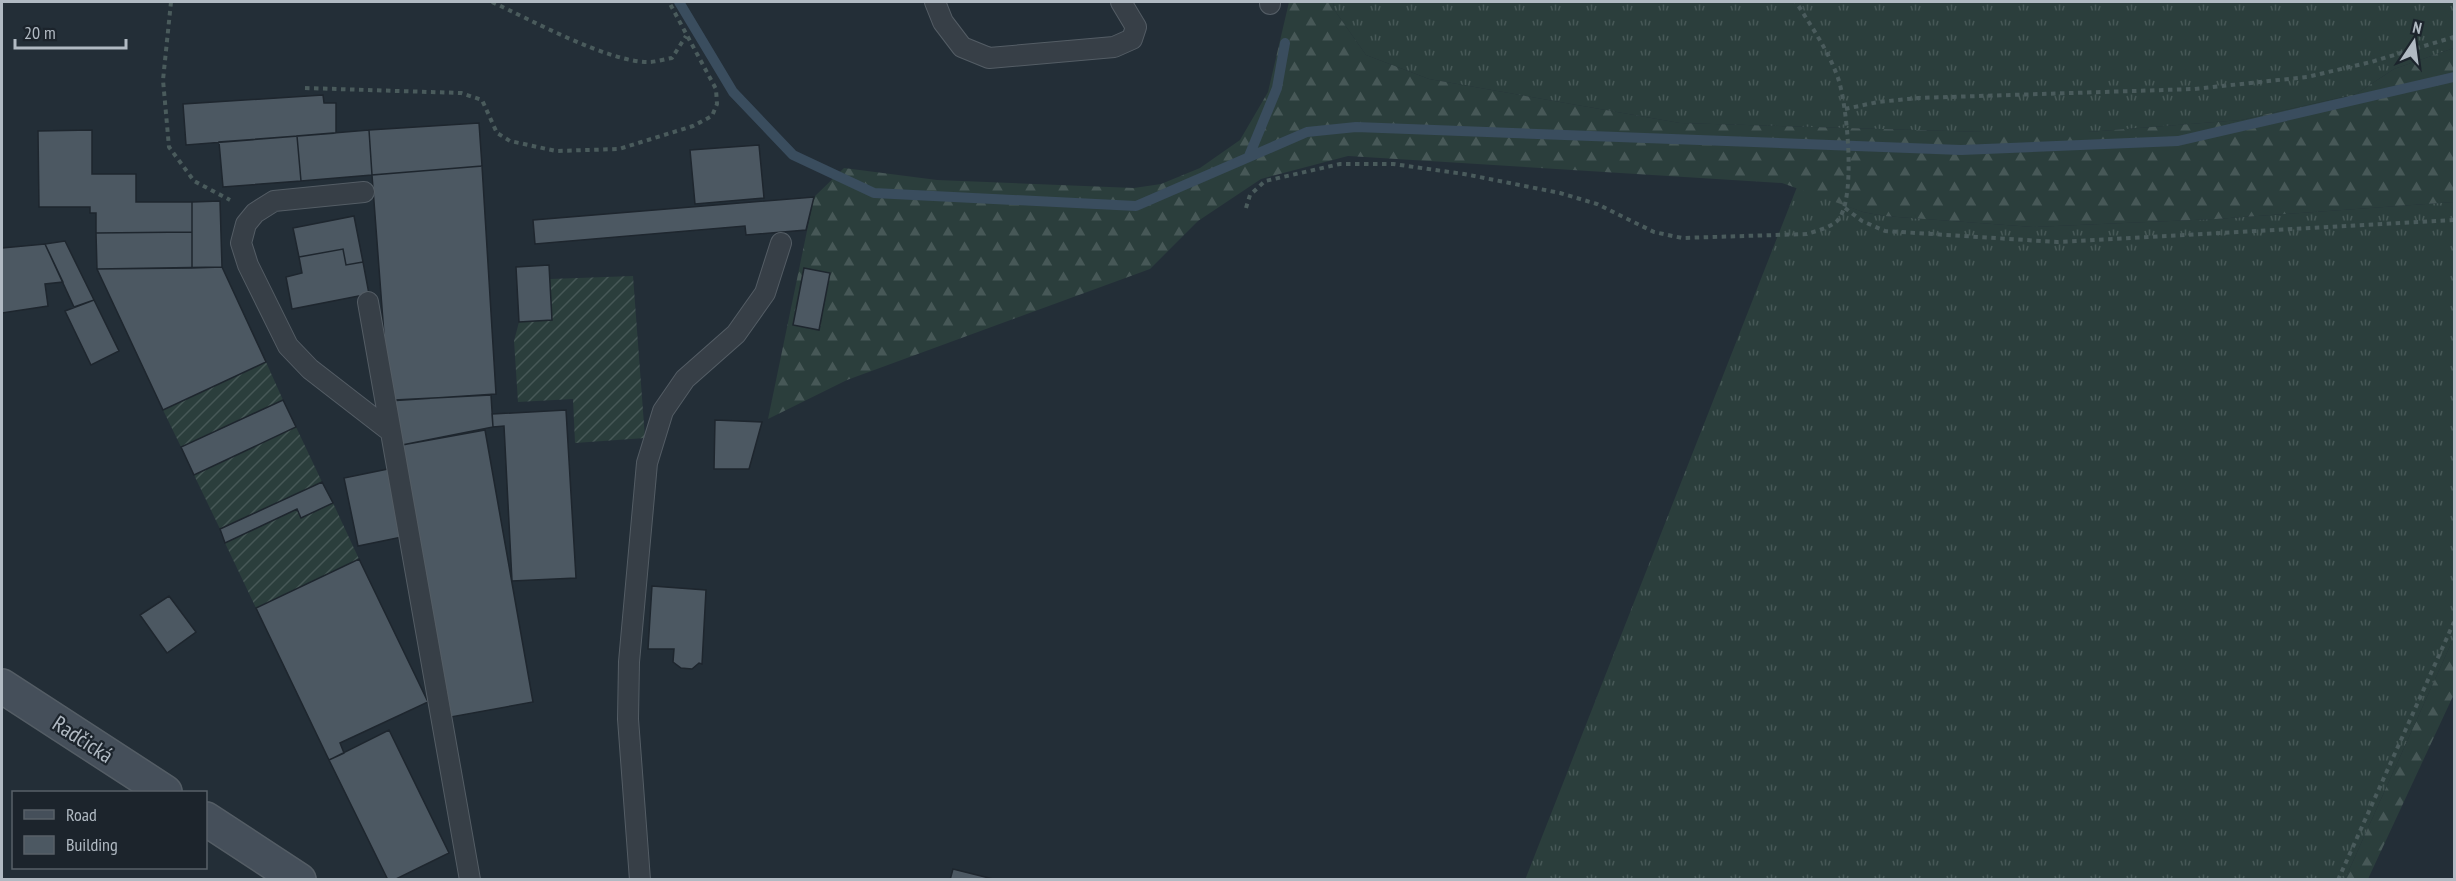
<svg xmlns="http://www.w3.org/2000/svg" width="2456" height="881" font-family="'PT Sans Narrow',sans-serif">
<style>
.grass{fill:url(#grass-tufts)}
.forest{fill:url(#forest-firs)}
.garden{fill:url(#garden-furrows)}
.lines{fill:none;stroke-linecap:round;stroke-linejoin:round}
.stream{stroke:#3a4d5e;stroke-width:10}
.building{fill:#4c5862;stroke:#1e262e;stroke-width:1.5}
.lane-casing{stroke:#545d65;stroke-width:22}
.secondary-casing{stroke:#545d65;stroke-width:36}
.path{stroke:#4a5b5c;stroke-width:4;stroke-dasharray:4.5 4.5;stroke-linecap:butt}
.lane{stroke:#373f47;stroke-width:20}
.secondary{stroke:#454f5a;stroke-width:33}
.labels{text-anchor:middle;stroke-width:4.5;stroke-linejoin:round;paint-order:stroke}
.street-label{font-size:22px;fill:#b1bac3;stroke:#1c242c}
</style>
<defs>
<pattern id="grass-tufts" width="24" height="20" patternUnits="userSpaceOnUse" patternTransform="scale(1.5)"><rect width="24" height="20" fill="#2b3e3c"/><path d="M3 7l-1-3M5 7V3M7 7l1-3M15 17l-1-3M17 17v-4M19 17l1-3" fill="none" stroke="#475857"/></pattern>
<pattern id="forest-firs" width="22" height="20" patternUnits="userSpaceOnUse" patternTransform="scale(1.5)"><rect width="22" height="20" fill="#2b3e3c"/><path d="M5 1l3.5 6h-7zM16 11l3.5 6h-7z" fill="#475857"/></pattern>
<pattern id="garden-furrows" width="10" height="10" patternUnits="userSpaceOnUse" patternTransform="scale(1.5)"><rect width="10" height="10" fill="#2b3e3c"/><path d="M-1 1l2-2M0 10L10 0M9 11l2-2" fill="none" stroke="#475857"/></pattern>
</defs>
<rect width="100%" height="100%" fill="#232e37"/>
<path class="grass" d="M1334,2h1120v46l-60,21 -38,25 -115,26 -153,12h-103l-305,-9 -251,-44 -63,-24 -33,-47z
M1797,187l66,25 21,4 149,11 183,-8 238,-17v435l-109,242 -820,1z"/>
<path class="forest" d="M1289,2h45l-1,6 33,47 63,24 251,44 305,9h103l153,-12 115,-26 38,-25 60,-21v154l-238,17 -183,8 -149,-11 -21,-4 -81,-29 -434,-27 -87,23 -63,42 -48,48 -303,111 -79,39 46,-222 30,-29 93,12 197,8 27,-4 39,-16 40,-28 28,-48z
M2454,637v57l-86,185h-23z"/>
<path class="garden" d="M633,276l12,162 -70,5 -2,-44 -55,3 -4,-61 5,-19 33,-2 -2,-41z
M266,362l17,38 -102,47 -18,-37z
M296,427l26,55 -102,47 -26,-54z
M333,503l26,56 -103,49 -31,-65 72,-34 4,9z"/>
<g class="lines">
<path class="stream" d="M679,2l54,90 60,63 81,38 262,13 171,-74 49,-5 605,23 217,-9 276,-64
M1249,156l28,-68 8,-45"/>
</g>
<path class="building" d="M323,95l1,8h12v30l-150,12 -3,-41z
M479,123l3,43 -110,9 -3,-45z
M92,130v44h44v28h56v30l-96,1v-20h-6v-6h-51l-1,-76z
M369,130l3,45 -71,6 -4,-45z
M297,136l4,45 -78,6 -4,-45z
M759,145l5,53 -69,6 -5,-54z
M482,166l14,228 -107,7 -17,-226z
M814,197l-8,33 -60,5 -1,-9 -210,18 -2,-24z
M220,201l2,66 -30,1v-66z
M354,216l9,46 -17,3 -3,-16 -44,8 -6,-29z
M192,232v36l-95,1 -1,-36z
M65,241l29,59 -20,7 -29,-63z
M45,244l18,38 -18,2 3,22 -46,7v-65z
M343,249l3,16 17,-3 6,32 -77,15 -6,-32 16,-4 -3,-16z
M549,265l3,55 -33,2 -3,-55z
M222,267l44,95 -103,48 -66,-141z
M804,268l26,5 -11,57 -26,-5z
M94,300l25,51 -28,14 -26,-54z
M491,395l2,32 -91,18 -7,-45z
M283,400l13,27 -102,48 -13,-28z
M566,410l10,168 -64,3 -8,-155 -11,1 -1,-13z
M715,420l47,2 -13,47h-35z
M485,430l48,272 -82,15 -49,-272z
M388,469l14,68 -44,9 -14,-68z
M322,482l11,21 -32,15 -4,-9 -72,34 -5,-14z
M359,559l69,143 -88,41 4,10 -15,7 -73,-152z
M652,586l54,4 -4,74 -3,-1 -7,6 -11,-1 -8,-6 1,-13h-26z
M169,596l27,36 -29,21 -27,-38z
M389,730l60,123 -55,27h-6l-59,-120z
M953,869l44,11h-47z"/>
<g class="lines">
<g class="lane-casing">
<path id="lane" d="M935,2l8,20 19,25 27,11 125,-11 18,-8 4,-12 -15,-25
M1270,4v-2
M364,192l-90,9 -19,12 -9,11 -5,19 7,22 40,81 22,23 80,62
M368,302l102,578
M640,880l-12,-161 1,-57 18,-199 16,-52 22,-32 51,-45 29,-41 16,-50"/>
</g>
<g class="secondary-casing">
<path id="secondary" d="M2,686l163,106
M206,819l93,61"/>
</g>
<path class="path" d="M171,2l-8,78 6,67 25,34 36,19
M492,2c37,17 118,61 157,60 7,0 16,-3 23,-4l14,-22
M305,88l156,5 21,7 15,33 13,8 46,10 63,-2 74,-23 19,-10 5,-12 -1,-15 -47,-87
M1845,109l33,-7 40,-4 276,-9 113,-12 64,-15 83,-25
M1246,208l4,-13 15,-14 75,-17h53l71,10 96,19 37,11 57,28 28,6 125,-4c9,-3 22,-6 30,-13 20,-19 10,-118 1,-143 -10,-28 -27,-52 -42,-76
M1845,208l17,13 23,10 172,11 397,-22
M2338,880l116,-258"/>
<use href="#lane" class="lane"/>
<use href="#secondary" class="secondary"/>
</g>
<g class="labels">
<g class="street-label">
<text transform="translate(83 739) rotate(33)" y="8">Radčická</text>
</g>
</g>
<rect width="2456" height="881" fill="none" stroke="#b1bac3" stroke-width="6"/>
<rect x="12" y="791" width="195" height="78" fill="#1c242c" stroke="#586068" stroke-width="1.5"/>
<rect x="24" y="810" width="30" height="9" fill="#454f5a" stroke="#586068" stroke-width="1.5"/>
<text x="66" y="821" font-size="18" fill="#b1bac3">Road</text>
<rect x="24" y="836" width="30" height="18" fill="#4c5862" stroke="#586068" stroke-width="1.5"/>
<text x="66" y="851" font-size="18" fill="#b1bac3">Building</text>
<g transform="translate(2414 42) rotate(13)" stroke="#1c242c" stroke-width="4.5" paint-order="stroke">
<path d="M0-4.5L10 22L0 15L-10 22Z" fill="#b1bac3"/>
<text y="-9" font-size="16" font-weight="bold" text-anchor="middle" fill="#b1bac3">N</text>
</g>
<path d="M15 39v9h111v-9" fill="none" stroke="#b1bac3" stroke-width="3"/>
<text x="24" y="39" font-size="18" fill="#b1bac3" stroke="#1c242c" stroke-width="4.5" paint-order="stroke">20 m</text>
</svg>
